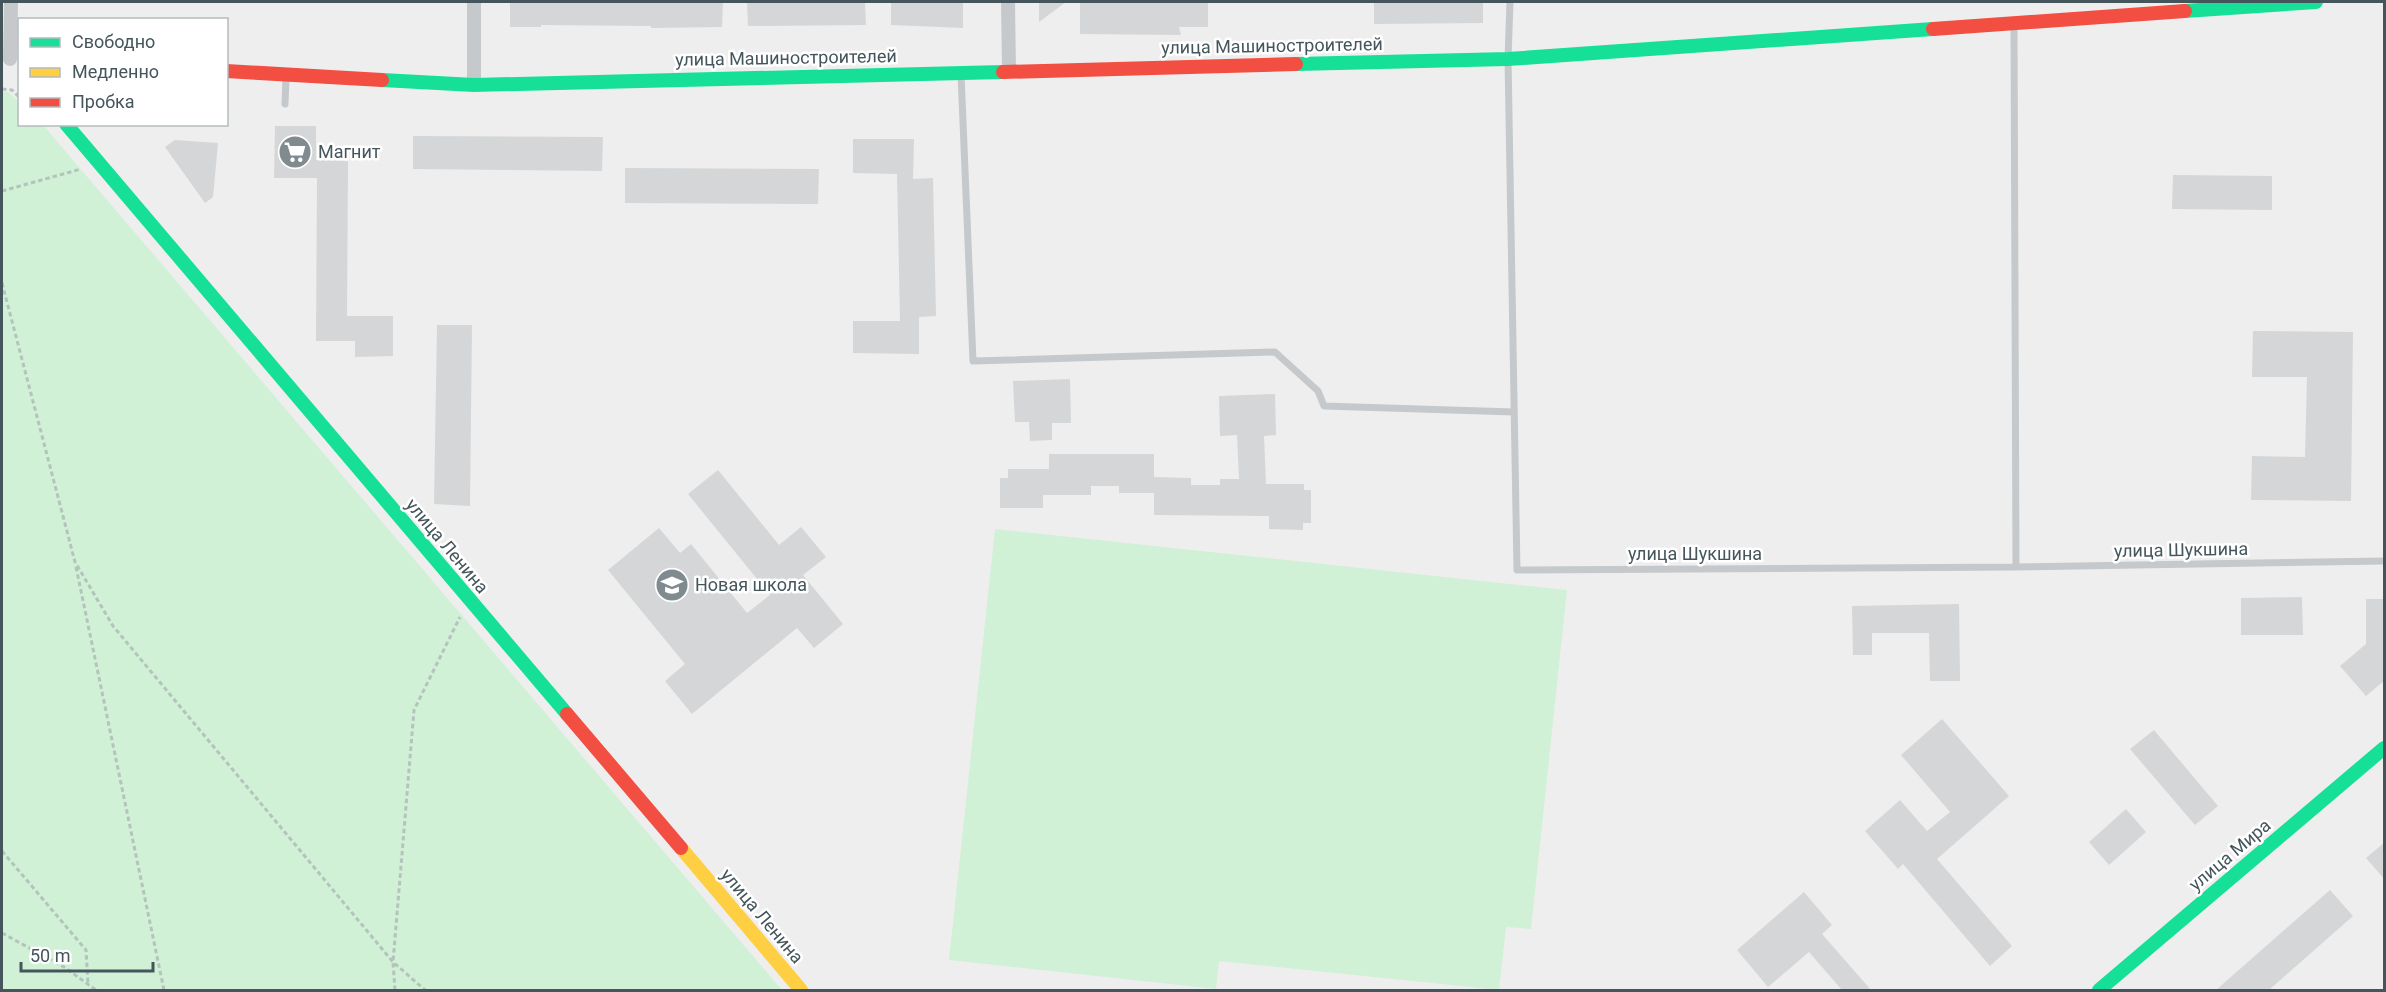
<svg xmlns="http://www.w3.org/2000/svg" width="2386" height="992" font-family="Roboto,sans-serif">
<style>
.green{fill:#d0f1d6}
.building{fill:#d5d6d7}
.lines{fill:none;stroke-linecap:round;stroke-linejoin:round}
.path{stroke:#b4c3bc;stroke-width:3;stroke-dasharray:4.5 3;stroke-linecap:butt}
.lane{stroke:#c5c9cb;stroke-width:7}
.street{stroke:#c5c9cb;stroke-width:14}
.fast{stroke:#16e098;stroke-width:14}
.slow{stroke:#ffcf43;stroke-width:14}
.jam{stroke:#f24e42;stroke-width:14}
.labels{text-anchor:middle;stroke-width:5;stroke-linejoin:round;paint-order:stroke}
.street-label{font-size:18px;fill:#44555c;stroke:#fff}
.poi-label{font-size:18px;fill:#44555c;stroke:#fff;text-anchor:start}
</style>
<rect width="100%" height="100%" fill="#efeeee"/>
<path class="green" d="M2,92h6l11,10 1,22 23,1 739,865h-780z
M995,529l572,61 -36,339 -25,-2 -7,63 -280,-29 -3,28 -267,-29z"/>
<path class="building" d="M510,2h213l-1,25 -71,1v-2l-110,-1v2h-31z
M747,2h118l1,23 -118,1z
M891,2h72v26l-72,-3z
M1039,2h27l-27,20z
M1080,2h128v25h-29l2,8 -101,-1z
M1374,2h109v21l-109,1z
M275,126h41v34l32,1 -1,155h46v40l-38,1v-16h-39l1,-163h-43z
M413,136l190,1 -1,34 -189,-2z
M853,139h61l-1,40 20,-1 3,138 -17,1v37l-66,-1v-32h47l-3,-147 -44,-1z
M175,140l43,3 -5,54 -8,6 -40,-56z
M625,168l194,1 -1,35 -193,-1z
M2173,175l99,1v34l-100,-1z
M437,325h35l-2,181 -36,-2z
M2253,331l100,1 -2,169 -100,-1 1,-44 53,1 2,-80h-55z
M1070,379l1,44h-19v17l-22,1 -1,-19h-14l-2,-41z
M1275,394l1,41 -12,1 2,48h38v6h7v33h-8v7l-34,-1v-13l-115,-1v-22h-35v-7h-28v9h-48v13h-43v-30h8v-9h41v-15h105v23l37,1v7h29v-6h19l-2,-44 -17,1 -1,-40z
M718,470l61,75 22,-18 25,30 -23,18 40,49 -29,24 -17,-20 -105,86 -27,-33 20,-17 -77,-94 51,-42 21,25 11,-9 56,69 23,-18 -82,-101z
M2302,597l1,38h-62v-37z
M2366,599h19v81l-19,16 -26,-30 26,-22z
M1959,604l1,77h-30l-1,-48h-57v22h-19l-1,-49z
M1942,719l67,77 -72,63 75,87 -22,20 -87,-102 -5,5 -33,-38 35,-31 27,31 23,-19 -49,-57z
M2154,730l64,76 -23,19 -65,-76z
M2126,809l20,23 -37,33 -20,-23z
M2385,842v38l-19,-22z
M2330,890l23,26 -84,74h-53z
M1804,892l28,33 -10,9 49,56h-29l-33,-38 -41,35 -31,-37z"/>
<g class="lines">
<path class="path" d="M2,89l10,1 8,8
M2,191l79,-22
M2,283l73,279 38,64 280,336 32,28
M76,567l88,423
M2,851l84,99 2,34
M2,933l62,34 32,23
M395,990l-2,-28 21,-252 46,-93"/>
<path class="lane" d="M1510,2l-2,57 9,511 499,-3 368,-6
M2014,25l2,542
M961,74l12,287 302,-9 43,39 6,15 190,6
M285,104l1,-27"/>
<path class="street" d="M474,2v83
M1008,2l1,68
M10,59l1,-57"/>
<path class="fast" d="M2185,11l131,-9
M1296,64l212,-5 425,-30
M382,80l92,5 529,-13
M66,124l501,590
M2099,990l285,-242"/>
<path class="slow" d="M681,848l120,142"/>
<path class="jam" d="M1933,29l252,-18
M226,71l156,9
M1003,72l293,-8
M567,714l114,134"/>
</g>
<defs>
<g id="supermarket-disc" transform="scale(1.725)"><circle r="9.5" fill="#808b8f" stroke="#fff"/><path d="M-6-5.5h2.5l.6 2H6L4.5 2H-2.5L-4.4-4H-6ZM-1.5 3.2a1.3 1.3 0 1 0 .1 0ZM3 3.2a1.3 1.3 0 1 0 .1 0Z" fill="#fff"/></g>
<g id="school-disc" transform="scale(1.725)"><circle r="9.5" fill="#808b8f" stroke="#fff"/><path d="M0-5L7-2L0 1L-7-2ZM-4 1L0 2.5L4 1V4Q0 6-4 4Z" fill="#fff"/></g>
</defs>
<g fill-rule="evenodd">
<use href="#supermarket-disc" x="295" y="152"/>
<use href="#school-disc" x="672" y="585"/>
</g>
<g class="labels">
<g class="street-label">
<text transform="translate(1272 46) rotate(-1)" y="6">улица Машиностроителей</text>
<text transform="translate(786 58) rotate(-1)" y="6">улица Машиностроителей</text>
<text transform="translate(447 546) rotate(50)" y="6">улица Ленина</text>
<text transform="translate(2181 550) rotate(-1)" y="6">улица Шукшина</text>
<text x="1695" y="560">улица Шукшина</text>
<text transform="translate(2230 855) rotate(-40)" y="6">улица Мира</text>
<text transform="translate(762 916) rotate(50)" y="6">улица Ленина</text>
</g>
<g class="poi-label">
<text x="318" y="158">Магнит</text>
<text x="695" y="591">Новая школа</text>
</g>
</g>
<rect width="2386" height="992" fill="none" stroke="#44555c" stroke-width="6"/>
<rect x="18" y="18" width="210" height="108" fill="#ffffff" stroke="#b4bbbe" stroke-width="1.5"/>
<rect x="30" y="38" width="30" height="9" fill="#16e098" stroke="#b4bbbe" stroke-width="1.5"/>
<text x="72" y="48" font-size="18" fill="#44555c">Свободно</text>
<rect x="30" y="68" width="30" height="9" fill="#ffcf43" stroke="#b4bbbe" stroke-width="1.5"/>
<text x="72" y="78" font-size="18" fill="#44555c">Медленно</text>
<rect x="30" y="98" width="30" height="9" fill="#f24e42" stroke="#b4bbbe" stroke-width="1.5"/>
<text x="72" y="108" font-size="18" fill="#44555c">Пробка</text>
<path d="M21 962v9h132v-9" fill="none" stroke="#44555c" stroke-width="3"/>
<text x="30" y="962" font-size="18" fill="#44555c" stroke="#ffffff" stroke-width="4.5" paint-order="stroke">50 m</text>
</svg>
